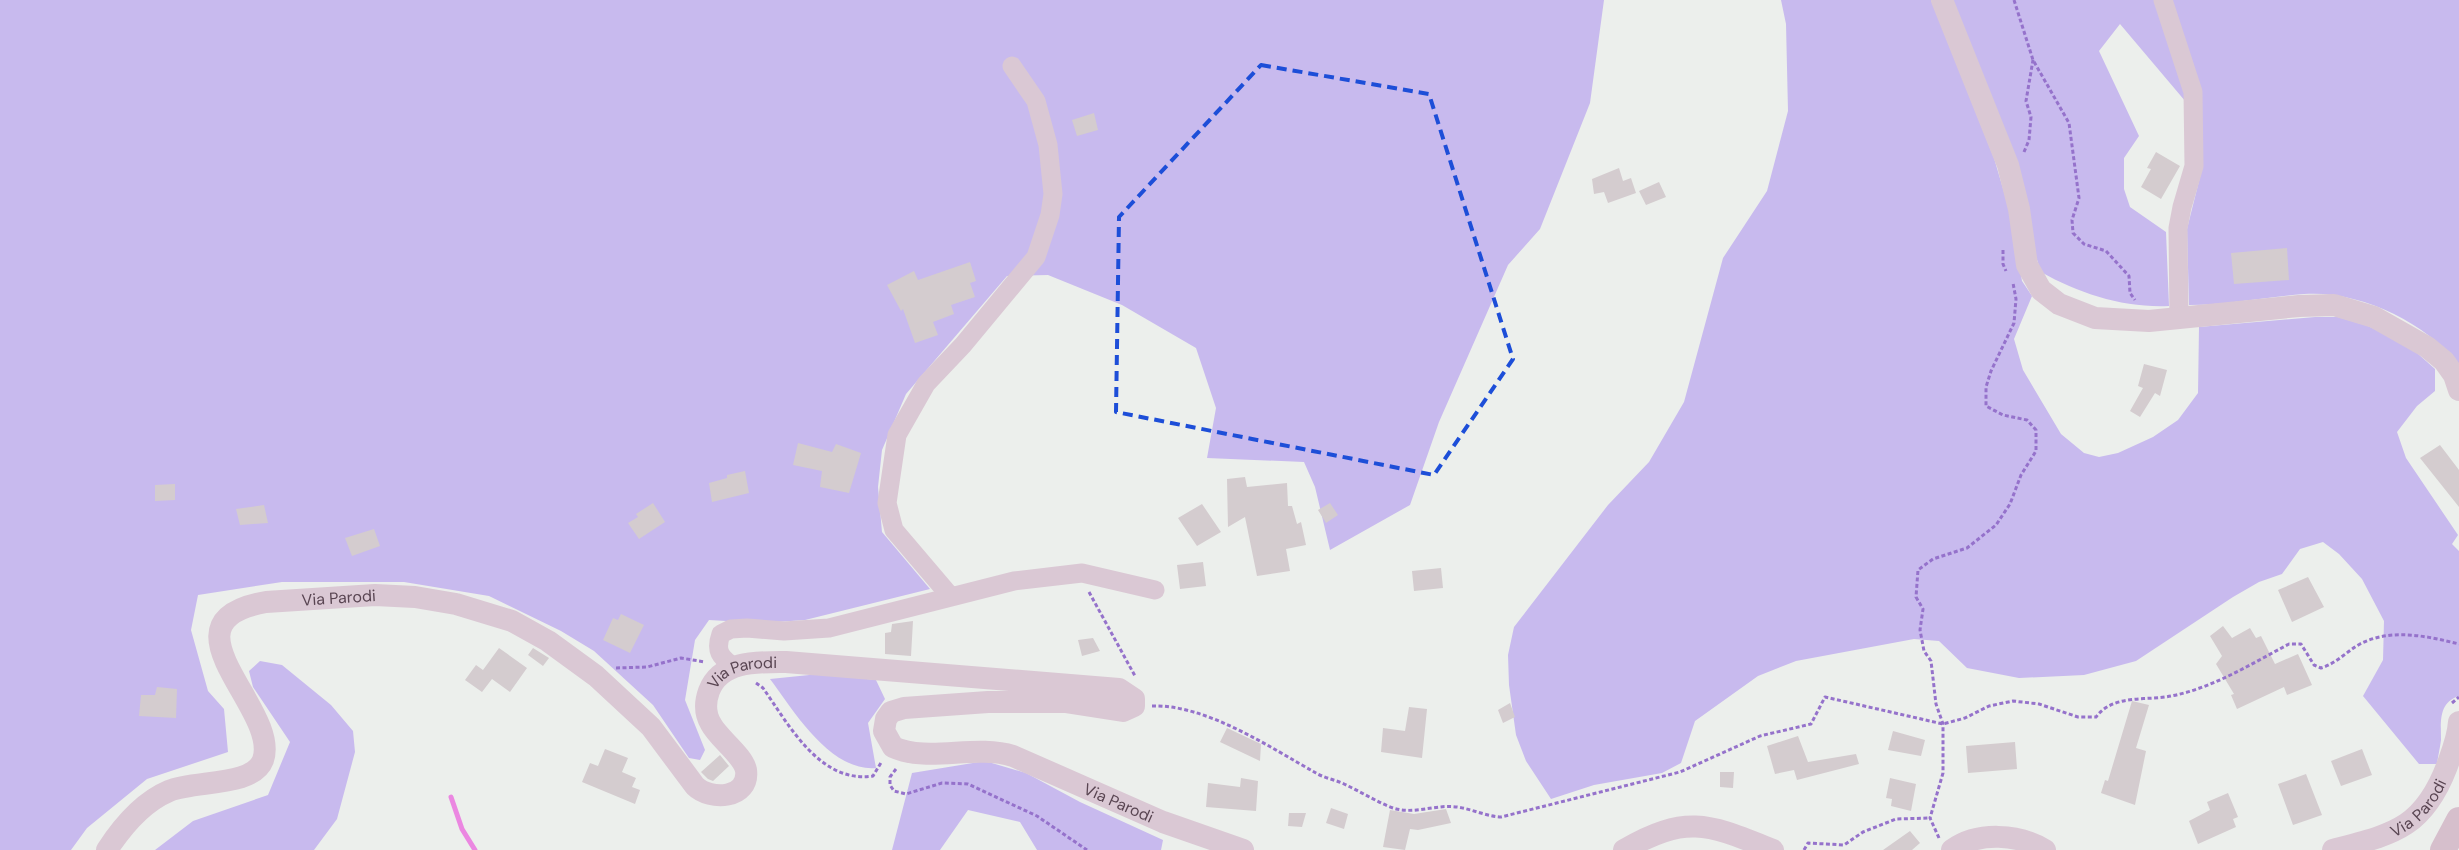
<svg xmlns="http://www.w3.org/2000/svg" width="2459" height="850" font-family="'DM Sans',sans-serif">
<style>
.green{fill:#c8baee}
.lines{fill:none;stroke-linecap:round;stroke-linejoin:round}
.stream{stroke:#eb87e1;stroke-width:5}
.building{fill:#d4cccf}
.path{stroke:#9572cb;stroke-width:3;stroke-dasharray:4 2.5;stroke-linecap:butt}
.minor{stroke:#dac8d4;stroke-width:19}
.tertiary{stroke:#dac8d4;stroke-width:22}
.secondary{stroke:#d6bfcc;stroke-width:26}
.marked{fill:none;stroke:#1d4ed8;stroke-width:4;stroke-dasharray:10 6;stroke-linejoin:round}
.labels{text-anchor:middle;stroke-width:4;stroke-linejoin:round;paint-order:stroke}
.street-label{font-size:16px;fill:#594552;stroke:#fff}
</style>
<rect width="100%" height="100%" fill="#ecefec"/>
<path class="green" d="M0,0h1604l-14,103 -50,126 -32,36 -69,157 -29,83 -80,45 -15,-63 -11,-25 -97,-4 9,-50 -20,-60 -74,-43 -74,-30 -41,1 -101,118 -24,56 -4,37 4,45 48,57 -125,31 -44,3 -52,-3 -14,20 -10,60 20,50 -5,10 -11,-2 -36,-53 -59,-54 -33,-20 -72,-35 -85,-14h-122l-84,13 -7,35 17,61 16,18 4,43 -81,27 -60,49 -16,22h-71z
M1781,0h150l63,158 15,51 13,72 10,15 -18,43 9,31 38,64 23,19 15,4 19,-4 35,-16 25,-17 20,-27 1,-66 116,-10h23l30,9 39,18 28,25v22l-18,15 -20,26 9,26 52,77 -6,9 7,7v145c-21,7 -18,26 -18,44 -1,8 -3,16 -4,24h-18l-56,-68 20,-36 1,-39 -22,-42 -23,-25 -16,-12 -23,7 -18,25 -23,8 -26,15 -97,64 -52,14 -65,3 -52,-10 -28,-27 -25,-2 -118,22 -38,15 -63,45 -14,42 -19,10 -68,12 -43,14 -25,-38 -10,-26 -7,-50 -1,-30 6,-28 94,-122 41,-43 35,-60 39,-144 44,-67 21,-80 -2,-87z
M1952,0h507v364c-34,-42 -100,-74 -155,-70 -39,3 -76,11 -115,11l-2,-76 16,-64 -1,-44 -82,-97 -21,27 40,85 -15,22v31l6,18 36,25 3,74c-45,2 -89,-12 -128,-34z
M260,661l22,4 49,40 22,26 2,21 -18,67 -23,31h-159l38,-29 75,-26 22,-53 -37,-55 -4,-16z
M819,674l57,6 9,19 -17,24 8,45c-46,4 -82,-57 -106,-89z
M985,761l41,12 54,29 83,38 -2,10h-124l-17,-28 -52,-12 -28,40h-48l20,-77z"/>
<g class="lines">
<path class="stream" d="M451,797l11,32 13,21"/>
</g>
<path class="building" d="M1094,113l4,17 -21,6 -5,-16z
M2156,152l24,14 -19,33 -20,-12 10,-18 -4,-1z
M1619,168l4,13 8,-3 5,15 -28,10 -4,-11 -10,2 -2,-15z
M1659,182l7,15 -20,8 -7,-14z
M2287,248l2,32 -55,4 -3,-31z
M970,262l6,19 -6,2 5,14 -24,8 3,9 -21,8 5,13 -23,8 -12,-34 -2,2 -14,-26 27,-14 4,9z
M2144,364l23,6 -7,26 -5,-3 -15,24 -10,-6 13,-23 -5,-2z
M798,443l34,9 4,-8 25,9 -12,40 -29,-6 2,-16 -29,-6z
M2440,445l19,25v37l-39,-49z
M745,471l4,22 -37,9 -3,-19 18,-5v-3z
M1245,477l2,10 40,-4 1,23h4l5,18 4,-2 5,23 -20,4 4,22 -33,5 -12,-59 -17,10 -1,-48z
M175,484v16l-20,1v-16z
M653,503l12,19 -26,17 -11,-16 10,-6 -2,-3z
M1330,503l8,12 -12,8 -8,-13z
M1202,504l19,28 -24,14 -19,-28z
M264,505l4,18 -28,2 -4,-16z
M374,529l6,17 -28,10 -7,-18z
M1203,562l3,24 -26,3 -3,-24z
M1441,568l2,20 -29,3 -2,-20z
M2308,577l16,30 -32,15 -14,-32z
M621,614l23,11 -14,28 -27,-13 10,-22 5,2z
M913,621l-2,35 -26,-2v-21l6,-1 1,-8z
M2223,626l9,12 18,-10 6,10 5,-2 14,28 23,-10 14,31 -25,10 -3,-8 -47,22 -6,-14 3,-1 -18,-30 6,-8 -12,-20z
M1093,638l7,13 -18,5 -4,-16z
M499,648l28,20 -17,24 -18,-13 -10,13 -17,-12 11,-15 7,5z
M533,648l16,10 -6,8 -15,-11z
M157,687l20,2 -1,29 -37,-2 2,-21h14z
M2132,701l17,4 -13,43 10,3 -11,54 -34,-12 4,-13 3,1z
M1510,703l5,14 -12,6 -5,-13z
M1409,707l18,2 -5,49 -41,-6 2,-24 22,3z
M1227,728l34,16 -1,17 -40,-19z
M1893,731l32,9 -4,16 -33,-6z
M1798,736l10,26 48,-8 3,10 -62,16 -3,-10 -19,4 -8,-28z
M2015,742l2,27 -49,4 -2,-27z
M605,749l23,9 -6,14 14,6 -4,9 8,3 -5,14 -53,-22 8,-19 8,3z
M2362,749l10,26 -31,11 -10,-25z
M720,755l9,11 -16,15 -5,-2 -7,-7z
M1720,772h14l-1,16 -13,-1z
M2306,774l16,41 -29,10 -15,-41z
M1241,778l17,3 -2,30 -50,-4 2,-24 32,4z
M1890,778l26,6 -5,27 -20,-5 1,-7 -6,-1z
M2228,793l10,24 -5,2 3,8 -38,17 -9,-23 21,-11 -3,-8z
M1331,808l17,6 -4,15 -18,-6z
M1446,809l5,14 -33,7 -8,-1 -5,21 -22,-3 7,-37 24,4z
M1289,813h17l-4,14 -14,-1z
M1910,831l10,12 -8,7h-29z"/>
<g class="lines">
<path class="path" d="M2014,0l19,60 36,63 10,75 -7,22 1,13 11,11 22,7 23,25 1,17 5,7
M2024,152l5,-12 2,-23 -5,-16 7,-41
M2003,250v14l3,7
M1089,592l46,84
M616,668l31,-1 34,-9 24,4
M756,683l7,5c26,37 57,96 110,88l9,-15
M2452,703l7,-6
M1152,706c54,-2 119,42 164,67 10,6 22,7 32,13 15,7 29,16 45,22 21,7 42,-4 64,-1 15,2 28,9 44,10l179,-45 80,-36 51,-12 14,-27 118,27 22,-6 24,-12 24,-5 26,3 39,13h18c17,-23 50,-16 75,-21 42,-8 80,-32 118,-52h12l13,21 7,3c16,-5 25,-16 39,-24 31,-16 67,-8 99,0
M896,769l-6,8v8l4,6 12,3 36,-11 26,1 69,32 50,34
M1939,838l-9,-20 13,-45v-49l-7,-20 -5,-43 -7,-10 -4,-21 3,-21 -7,-12 2,-27 15,-11 34,-11 29,-23 14,-21 11,-29 15,-24v-21l-9,-10 -24,-5 -17,-9v-19l5,-16 23,-48 2,-24 -3,-16
M1804,850l4,-7 36,2 19,-13 33,-13 34,-1"/>
<path class="minor" d="M2163,0l30,92 1,74 -12,41 -4,21 1,90
M951,597l-57,-67 -7,-27 10,-68 29,-51 37,-39 73,-88 14,-42 3,-21 -5,-49 -12,-44 -24,-35
M734,667c-14,-10 -19,-16 -13,-33l10,-5 16,-1 37,3 45,-3 185,-47 68,-8 73,17"/>
<g class="tertiary">
<path d="M1942,0l66,165 11,44 8,56 14,25 18,14 36,14 54,3 150,-15 35,-1 40,12 53,30 17,14 10,14 5,15"/>
<path id="s1" d="M107,850c15,-23 36,-48 62,-59 26,-11 84,-4 94,-31 18,-51 -109,-139 3,-158l109,-7 40,2 41,7 56,17 36,20 48,35 55,51 44,59c15,15 55,13 51,-16 -3,-15 -28,-32 -35,-46 -6,-10 -6,-22 -2,-33 12,-31 50,-29 77,-29l333,27 15,10v7l-11,5 -58,-9h-77l-84,6 -13,4 -5,7 -2,12 9,16c35,16 82,-3 120,9l150,66 80,28"/>
<path d="M1624,850c64,-37 86,-25 149,0"/>
<path d="M1952,850c26,-19 67,-16 93,0"/>
<path id="s2" d="M2333,850c60,-16 90,-21 114,-84 5,-14 11,-28 12,-44"/>
</g>
<path class="secondary" d="M2443,850l16,-30"/>
</g>
<path class="marked" d="M1261,65l168,29 84,265 -79,116 -318,-63 3,-195z"/>
<g class="labels">
<g class="street-label">
<text dy="6" stroke="none"><textPath href="#s1" startOffset="459">Via Parodi</textPath></text>
<text dy="6" stroke="none"><textPath href="#s1" startOffset="1088">Via Parodi</textPath></text>
<text dy="6" stroke="none"><textPath href="#s1" startOffset="2015">Via Parodi</textPath></text>
<text dy="6" stroke="none"><textPath href="#s2" startOffset="98">Via Parodi</textPath></text>
</g>
</g>
</svg>
